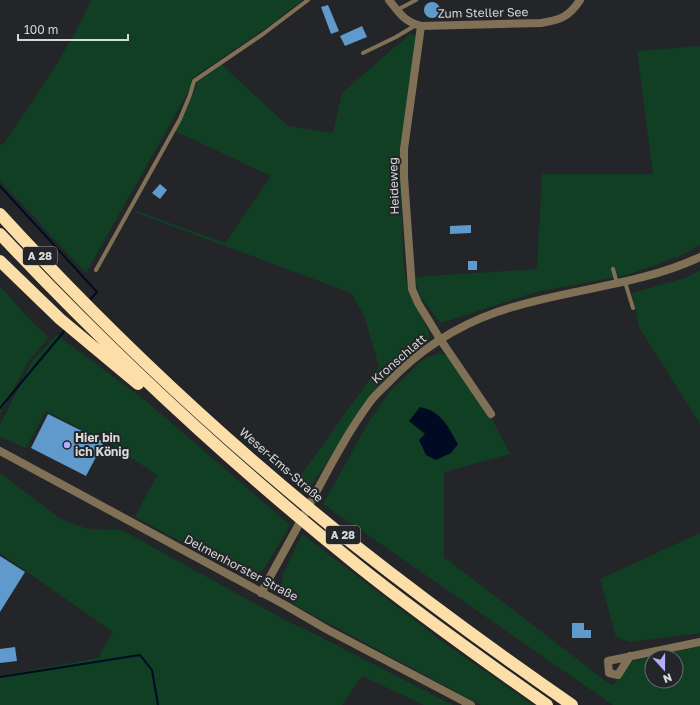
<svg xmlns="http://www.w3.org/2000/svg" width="700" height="705" font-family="'Golos Text',sans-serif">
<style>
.green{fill:#113f24;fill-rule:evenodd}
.water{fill:#000b23}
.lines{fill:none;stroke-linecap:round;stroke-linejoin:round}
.stream{stroke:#000b23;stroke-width:2}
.building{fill:#6099cb}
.service{stroke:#807156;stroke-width:4}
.minor{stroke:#807156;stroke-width:8}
.tertiary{stroke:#807156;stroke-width:8}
.motorway{stroke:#fcdea8;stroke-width:12}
.poi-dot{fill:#b3adf9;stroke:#232528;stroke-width:1.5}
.labels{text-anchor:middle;stroke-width:4;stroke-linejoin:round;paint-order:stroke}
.shield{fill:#232528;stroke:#a0a2a4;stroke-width:1}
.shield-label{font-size:11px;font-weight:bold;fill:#d6d8d9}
.street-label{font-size:12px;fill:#d6d8d9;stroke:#232528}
.poi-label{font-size:12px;font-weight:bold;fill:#d6d8d9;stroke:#232528;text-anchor:start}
</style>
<rect width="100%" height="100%" fill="#232528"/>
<path class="green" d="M91,0h212l-37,28 -75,51v8l-105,186 -86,-92v-36l4,-2c32,-46 64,-92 87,-143z
M410,34l7,2 -17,112 3,109 2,18 3,14 21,43v9l-23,17 -33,34 -65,99 -7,-16 78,-109 -15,-51 -13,-22 -214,-80 -3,-3 91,33 46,-67 -96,-45 18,-37 4,-12 25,-17 66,61 45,7 9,-40z
M700,46v199l-22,12 -51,18 -91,17 -95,31 -22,-28 -4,-18 122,-8 5,-95h111l-16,-123z
M700,270v154l-61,-97 -7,-34 56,-16z
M0,286l32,36 17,15 -20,24 -29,53z
M57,335l89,66 144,124 -26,44 -13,7 -60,-29 -56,-30 22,-42 -45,-30 -66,-34 -20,37 -26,-11v-12l32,-64z
M440,353l8,3 44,63 18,35 -66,18v85l167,128 4,-2 17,-22 68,-15v59h-87l-290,-201 45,-81 23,-33 34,-32zM652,657h24v24h-24z
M0,473l62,47 26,9 34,1 168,93 15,6 148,76h-29l-62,-29 -20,29h-342v-29l98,-18 15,-26 -113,-79z
M700,533v100l-71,9 -13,-5 -16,-58z
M302,534l145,111 86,60h-52l-181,-97 -9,-6 -10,-17 3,-13z"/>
<path class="water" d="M420,407c21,4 28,19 38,37l-7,9 -15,7 -10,-5 -7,-15 6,-6 -16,-13z"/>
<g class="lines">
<path class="stream" d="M0,186l97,106 -8,9
M0,408l66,-79
M0,677l140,-22 12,15 6,35"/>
</g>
<path class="building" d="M424 10a8 8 0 1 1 16 0a8 8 0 1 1-16 0Z
M328,5l11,26 -8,3 -10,-27z
M362,26l5,11 -22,9 -5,-10z
M160,184l7,6 -7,9 -8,-6z
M471,225v8l-21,1v-8z
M468,261h9v9h-9z
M48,414l56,28 -18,34 -55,-28z
M0,556l25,16 -25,40z
M572,623h12v7h7v8h-19z
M15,647l2,14 -17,2v-14z"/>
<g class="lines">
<path class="service" d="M397,10l19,-10
M363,53l33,-16 20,-12
M613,269l4,14
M96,270l84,-151 10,-24 4,-14 69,-47 45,-34
M625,282l8,26"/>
<path class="minor" d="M389,0c10,13 16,22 32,26l120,-3c19,-3 28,-6 39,-23
M421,26l-17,123v28l8,112 6,14 22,36 51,75
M261,593c15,-27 30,-54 45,-82 20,-37 39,-75 64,-109 5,-7 11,-12 17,-18 30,-32 67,-57 110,-72 66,-23 139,-25 203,-55
M630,656l-12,19 -9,-2 -1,-12 92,-19"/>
<path class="tertiary" d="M0,451l285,154 43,25 143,75"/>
<path class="motorway" d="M0,214c108,118 226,229 352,329 71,56 145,110 220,162
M0,234c111,118 230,229 357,331 61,49 126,95 190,140
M0,261l60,58 78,65"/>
</g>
<circle class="poi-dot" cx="67" cy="445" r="4"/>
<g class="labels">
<g class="shield">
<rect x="23" y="247" width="34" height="18" rx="3"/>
<rect x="326" y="526" width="34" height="18" rx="3"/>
</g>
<g class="shield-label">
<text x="40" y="260">A 28</text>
<text x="343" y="539">A 28</text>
</g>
<g class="street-label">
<text transform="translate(483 13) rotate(-1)" y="4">Zum Steller See</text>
<text transform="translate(394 186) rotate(-92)" y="4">Heideweg</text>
<text transform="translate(399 359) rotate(-41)" y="4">Kronschlatt</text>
<text transform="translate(281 465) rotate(41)" y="4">Weser-Ems-Straße</text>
<text transform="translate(241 568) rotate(28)" y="4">Delmenhorster Straße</text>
</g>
<g class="poi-label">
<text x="75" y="442">Hier bin<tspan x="75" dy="14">ich König</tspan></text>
</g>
</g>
<g transform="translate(664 669) rotate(159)"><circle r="19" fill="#232528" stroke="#6b6d6f"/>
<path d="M0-3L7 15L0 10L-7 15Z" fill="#b3adf9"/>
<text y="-6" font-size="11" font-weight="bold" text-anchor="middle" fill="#d6d8d9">N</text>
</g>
<path d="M18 34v6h110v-6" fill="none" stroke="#d6d8d9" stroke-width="2"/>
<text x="24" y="34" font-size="12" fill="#d6d8d9" stroke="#232528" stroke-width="3" paint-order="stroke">100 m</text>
</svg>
